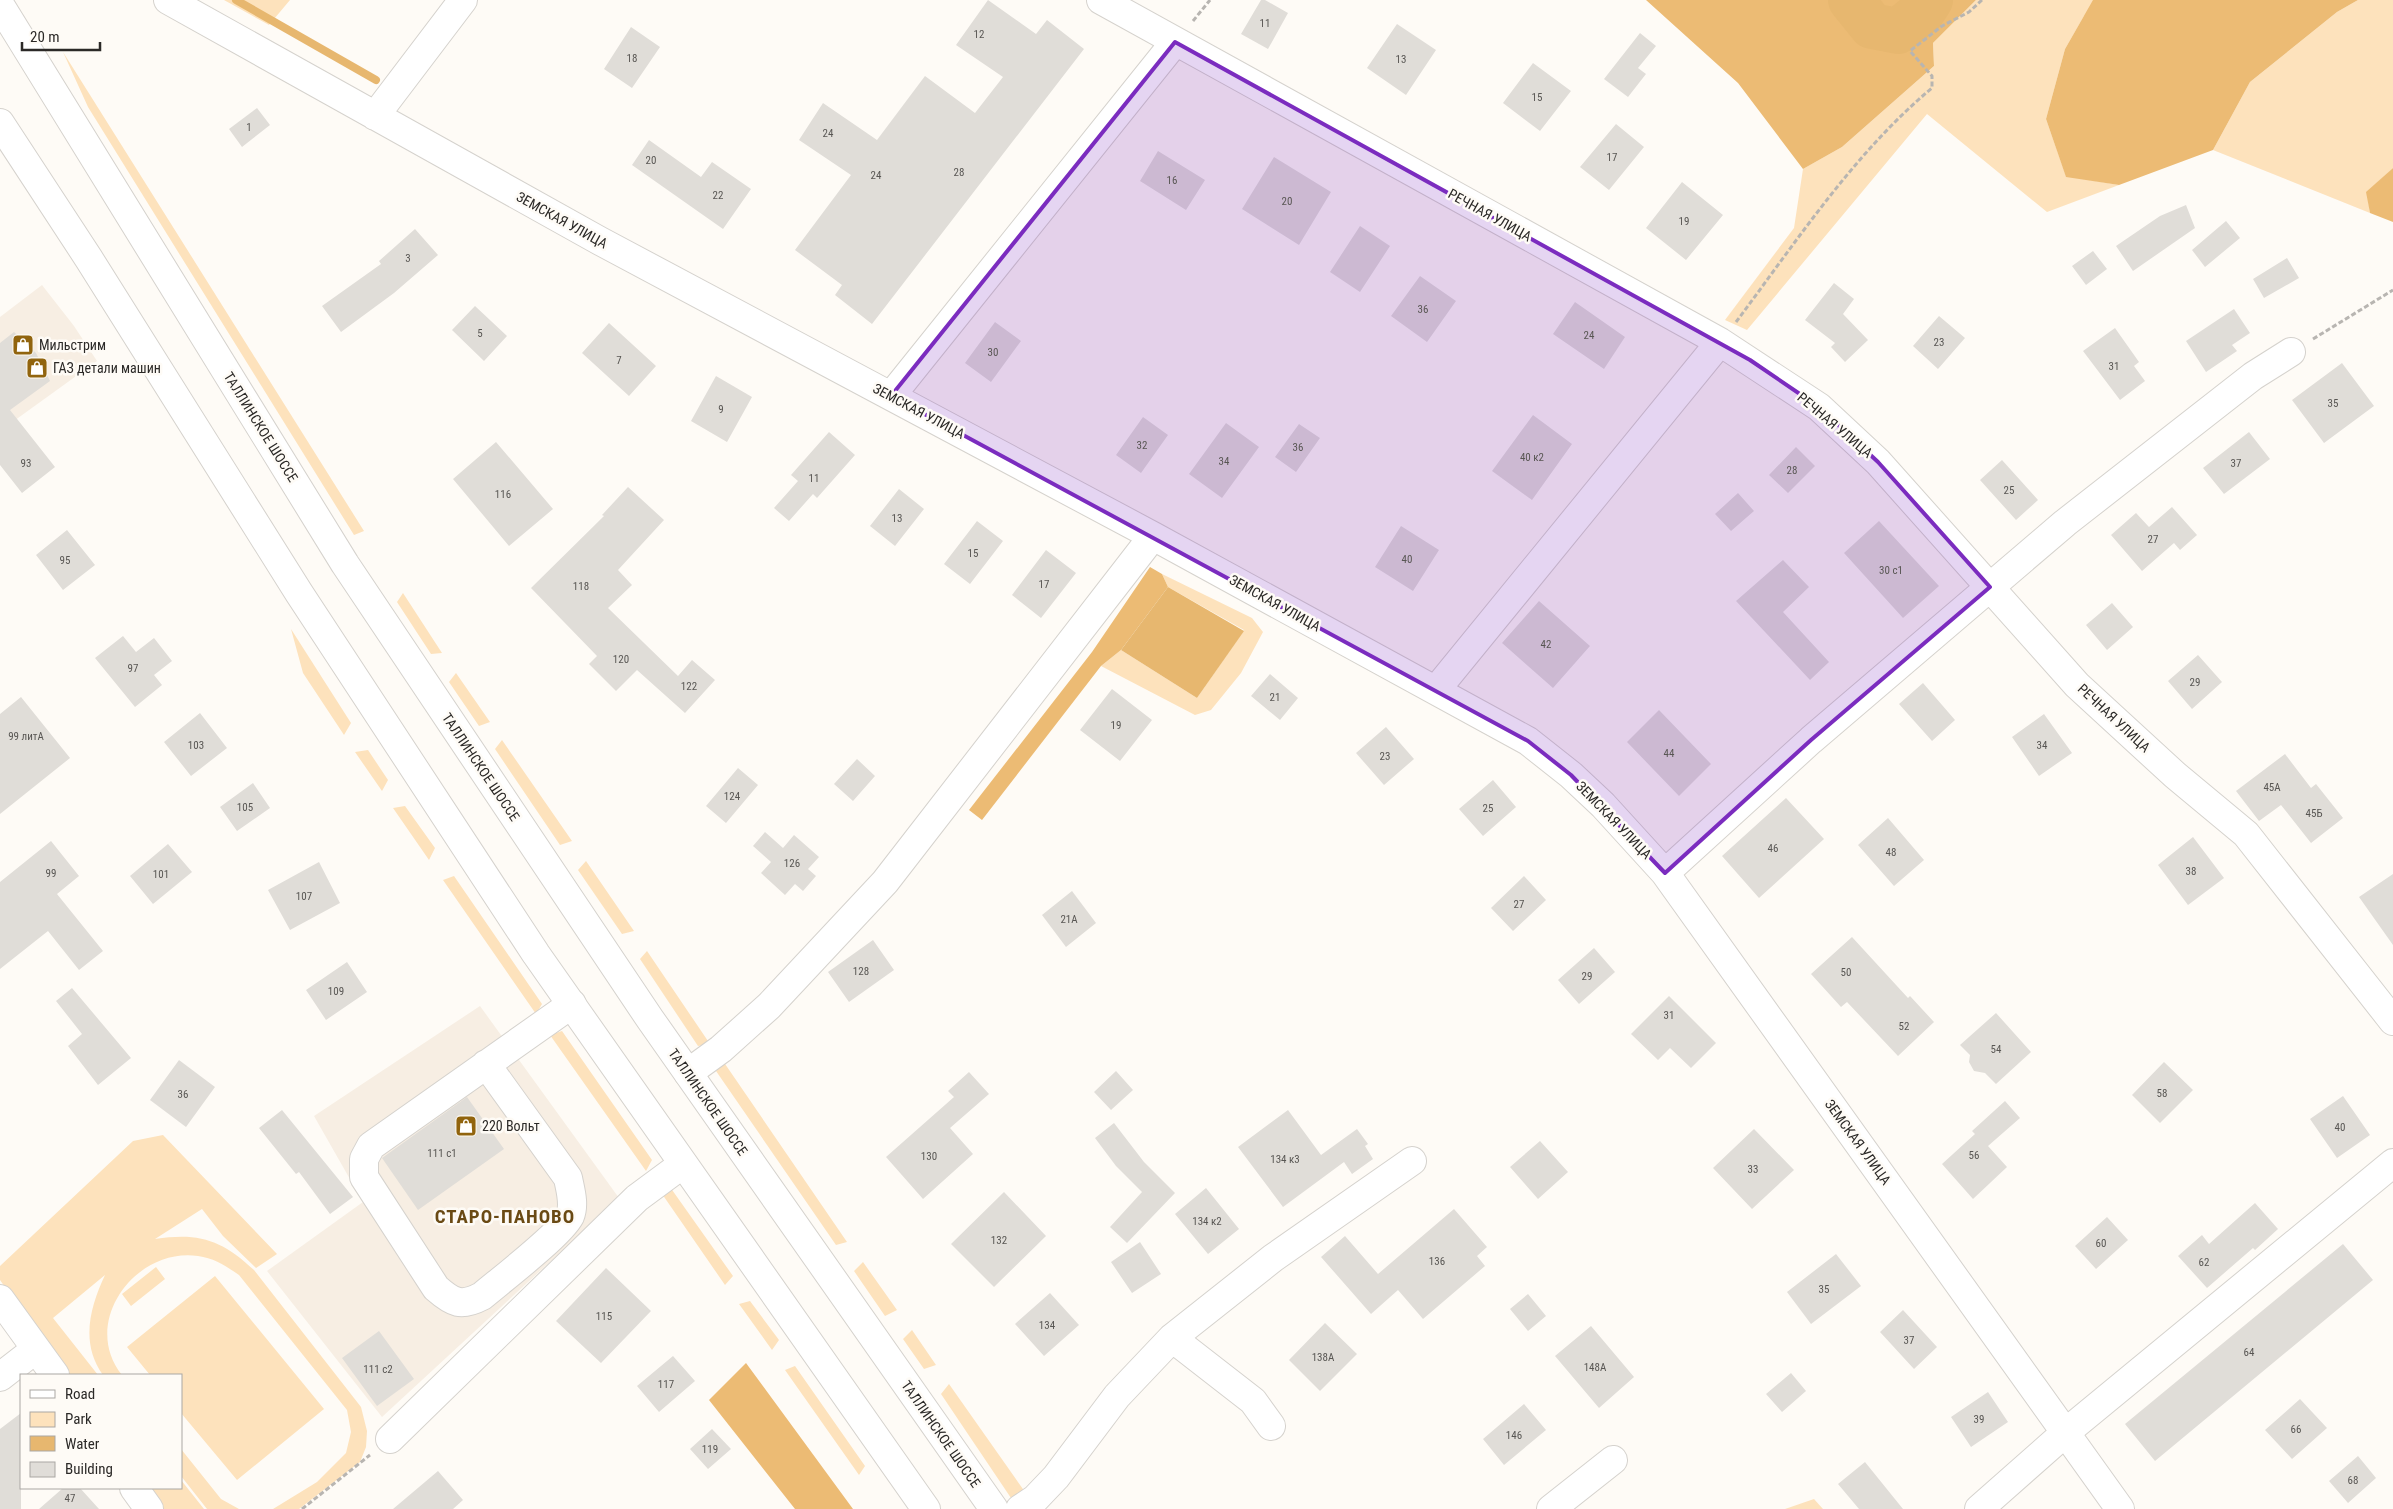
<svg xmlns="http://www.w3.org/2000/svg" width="2393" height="1509" font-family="'Roboto Condensed',sans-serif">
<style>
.built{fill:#f7eee3}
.green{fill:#fde2bc}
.forest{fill:#ecbb74}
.water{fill:#e7b76f}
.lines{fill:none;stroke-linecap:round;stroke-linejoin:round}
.stream{stroke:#e7b76f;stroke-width:8}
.river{stroke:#e7b76f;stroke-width:46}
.building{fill:#e0ddd8}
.minor-casing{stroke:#d5d2cd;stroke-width:30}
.major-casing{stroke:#d5d2cd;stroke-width:30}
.path{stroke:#b8b5b1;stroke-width:3;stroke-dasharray:5 2.5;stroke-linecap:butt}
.minor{stroke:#fff;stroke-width:28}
.major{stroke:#fff;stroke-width:28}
.marked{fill:#7b2cbf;fill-opacity:0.2;stroke:#7b2cbf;stroke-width:4;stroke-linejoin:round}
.labels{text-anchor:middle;stroke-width:5;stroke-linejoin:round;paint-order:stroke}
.number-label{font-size:11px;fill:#585653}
.street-label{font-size:14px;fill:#2b2927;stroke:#fefbf6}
.poi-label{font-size:14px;fill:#2b2927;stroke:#fefbf6;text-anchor:start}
.district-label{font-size:19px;font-weight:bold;letter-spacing:1px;fill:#6a4a14;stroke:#fefbf6}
</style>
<rect width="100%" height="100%" fill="#fefbf6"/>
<path class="built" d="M42,285l32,41 23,35 -97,70v-114z
M480,1006l139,192 -237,219 -115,-146 96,-69 -49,-86z"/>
<path class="green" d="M224,0h66l-21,25z
M1976,0h134l-26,16 -19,33 -19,70 20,57 53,9 -72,27 -120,-98 -180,216 -22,-10 69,-92 9,-59 39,-22 92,-81 -1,-23z
M2358,0h35v168l-26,24 3,21 -157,-63 37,-68 87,-70z
M63,52l301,479 -10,4 -266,-428z
M1162,574l90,44 11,14 -22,41 -30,37 -16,5 -94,-49 20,-16 76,48 47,-68 -76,-43z
M403,593l39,60 -11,1 -34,-52z
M291,629l60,94 -7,12 -41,-62z
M456,673l34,49 -11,4 -30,-44z
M502,740l70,101 -12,4 -65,-96z
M368,750l20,30 -6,11 -27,-39z
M405,806l30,42 -6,12 -36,-52z
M586,861l48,70 -12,3 -44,-64z
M454,876l88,128 -6,10 -93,-134z
M647,951l63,93 -12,2 -58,-87z
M562,1031l90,129 -6,11 -96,-136z
M723,1061l124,181 -11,3 -120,-174z
M163,1135l114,119 -21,14 -33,-32 -21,-27 -47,30c44,-7 67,1 99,31l107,137 6,24 -1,16 -6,15 -61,47h-26l44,-27 29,-29 5,-21 -4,-22 -108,-135c-13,-9 -25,-17 -41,-19 -63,-9 -118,67 -76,119h-19c-23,-32 -13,-68 2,-100l-52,43 45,57h-32l-66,-95v-14l133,-125z
M670,1187l63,89 -8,9 -65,-94z
M863,1262l34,48 -12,6 -31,-45z
M156,1267l9,12 -34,27 -9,-12z
M215,1276l109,133 -87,71 -56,-67v-38h-31l-23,-28z
M750,1301l29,39 -7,10 -33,-46z
M912,1330l24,35 -12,4 -21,-30z
M795,1366l70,100 -6,9 -74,-105z
M949,1384l76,108 -14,6 -70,-104z
M181,1449l40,50 18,10h-32l-26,-33z
M181,1480l23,29h-42l-15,-21h34z
M1814,1499l9,10h-38z"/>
<path class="forest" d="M1646,0h330l-43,43 1,23 -92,81 -39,22 -65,-86z
M2093,0h265l-21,12 -87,70 -37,68 -94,35 -53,-8 -20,-58 19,-70z
M2393,168v54l-23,-9 -4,-21z
M1150,567l12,7 6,13 -47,63 -20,16 -119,154 -13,-10 123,-158z
M746,1363l107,146h-58l-86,-109z"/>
<path class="water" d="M1168,587l76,44 -47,67 -76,-48z"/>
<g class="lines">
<path class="stream" d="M236,0l140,80"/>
<path class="river" d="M1851,0l21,26 26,5 24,-19 8,-12"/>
</g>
<path class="building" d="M988,0l48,34 11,-14 37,29 -212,275 -37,-29 7,-10 -47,-35 56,-75 -52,-35 24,-37 54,37 48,-64 50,37 28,-36 -47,-32z
M1261,0h4l23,13 -20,36 -27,-15z
M1397,24l39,26 -30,45 -39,-27z
M631,27l29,20 -28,41 -28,-19z
M1640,33l16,13 -18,22 8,6 -18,23 -24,-18z
M1533,63l38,28 -31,40 -37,-28z
M257,108l13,17 -28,22 -13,-18z
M1616,124l28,23 -35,43 -29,-23z
M649,140l52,37 11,-15 39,27 -28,40 -91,-64z
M1158,151l47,29 -19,30 -46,-29z
M1274,157l57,35 -32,53 -57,-36z
M1682,182l41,33 -37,45 -40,-32z
M2186,205l9,23 -62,43 -17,-25 44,-30z
M2226,221l14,17 -35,29 -13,-17z
M1360,226l30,20 -30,46 -30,-20z
M415,229l23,26 -44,38 -53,39 -19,-26 59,-42 -2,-3z
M2093,251l14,18 -21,16 -14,-19z
M2287,258l12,20 -35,20 -11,-19z
M1420,276l36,25 -29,41 -36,-26z
M1834,283l20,16 -11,15 25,26 -23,22 -14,-15 4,-4 -30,-23z
M1575,302l50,35 -21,32 -51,-35z
M475,306l32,30 -23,25 -32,-31z
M2234,309l16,24 -18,12 5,6 -31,21 -20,-31z
M1939,316l26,22 -27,31 -25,-23z
M995,322l26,19 -30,41 -26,-19z
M609,323l47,43 -27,30 -47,-43z
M2115,328l24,34 -5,4 11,15 -25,19 -37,-49z
M14,332l22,21 14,28 -40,29 45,57 -33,26 -22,-28v-122z
M2342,363l32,43 -50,37 -32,-43z
M716,376l36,21 -25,45 -36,-21z
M1533,415l39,29 -40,56 -40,-29z
M1143,417l25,18 -27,38 -25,-18z
M1226,423l33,24 -37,51 -33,-24z
M1299,424l21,14 -24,34 -21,-15z
M829,432l26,23 -38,43 -4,-4 -24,27 -15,-13 24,-27 -7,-6z
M2249,432l21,27 -46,35 -21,-26z
M496,442l57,67 -44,37 -56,-67z
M1796,447l19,19 -27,27 -19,-18z
M2002,460l36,40 -22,20 -36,-40z
M628,487l36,33 -46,50 14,15 -24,23 70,68 14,-16 23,20 -30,33 -48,-43 -21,21 -27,-27 8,-8 -66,-68 73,-72 -2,-1z
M899,489l25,20 -29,37 -25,-20z
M1738,493l16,18 -23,20 -16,-17z
M2172,507l25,28 -17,15 -6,-7 -32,28 -31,-36 25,-22 13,14z
M977,521l26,20 -33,43 -26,-20z
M1879,521l60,65 -36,32 -59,-65z
M1401,526l38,24 -26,41 -38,-24z
M67,530l28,35 -32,25 -27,-35z
M1046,550l30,23 -35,45 -29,-23z
M1783,560l26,27 -26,25 46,50 -19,18 -74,-79z
M1539,601l51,45 -37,42 -51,-45z
M2112,603l21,24 -26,23 -21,-25z
M123,636l13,16 18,-14 18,23 -18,14 8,10 -27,22 -40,-49z
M2198,655l24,27 -30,27 -24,-28z
M1270,674l28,24 -18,22 -29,-24z
M1923,683l32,37 -23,21 -33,-37z
M1112,689l40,31 -32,41 -40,-31z
M21,697l49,61 -70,56v-100z
M1659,710l52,54 -32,32 -52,-54z
M200,713l27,35 -36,28 -27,-34z
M2044,714l28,39 -33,23 -27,-39z
M1386,727l28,32 -30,26 -28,-32z
M2285,754l26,34 5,-4 27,34 -32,25 -30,-38 -22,16 -23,-30z
M857,759l18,17 -22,25 -19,-17z
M738,768l20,17 -32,38 -20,-17z
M1493,780l23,27 -33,29 -24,-27z
M253,783l17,25 -33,23 -17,-24z
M1786,798l38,41 -65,59 -37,-42z
M1888,818l36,42 -30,26 -36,-41z
M765,832l18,16 11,-13 25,22 -11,12 8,7 -13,15 -8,-7 -10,11 -24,-22 10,-11 -18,-16z
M2193,837l31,41 -36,27 -30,-40z
M51,841l28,35 -22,18 46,57 -24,19 -31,-39 -48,38v-87z
M168,844l24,28 -39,32 -23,-28z
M319,862l21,41 -50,27 -22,-40z
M2393,874v71l-34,-48z
M1524,876l22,24 -33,31 -22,-23z
M1072,891l24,32 -30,24 -24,-32z
M1852,937l56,61 2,-2 24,26 -36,34 -51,-54 -6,5 -30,-33z
M873,940l21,30 -45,32 -21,-30z
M1594,948l21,24 -36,32 -21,-24z
M347,962l20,30 -41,28 -20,-30z
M72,988l59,70 -33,27 -30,-39 14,-12 -26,-33z
M1669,996l47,47 -25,25 -21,-20 -12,12 -27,-26z
M1996,1013l35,39 -35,32 -11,-11 -11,-2 -5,-9 1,-7 -10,-10z
M179,1060l36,27 -29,40 -36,-27z
M2164,1062l29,28 -33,33 -28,-28z
M1116,1071l17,19 -22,20 -17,-18z
M969,1072l20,22 -39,34 23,26 -50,45 -37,-42 68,-60 -6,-6z
M2343,1096l27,39 -33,23 -27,-39z
M467,1097l37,52 -86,61 -36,-52z
M2005,1101l15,17 -32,28 19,21 -34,32 -31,-35 33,-30 -3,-3z
M282,1110l71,87 -23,17 -31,-42 -3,2 -37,-46z
M1288,1110l33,45 36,-26 11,15 -3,2 8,13 -21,15 -8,-12 -61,45 -45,-60z
M1114,1123l30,39 31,31 -48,50 -17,-16 32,-35 -26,-26 -21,-28z
M1754,1129l40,41 -42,39 -39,-41z
M1540,1141l28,31 -30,27 -28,-32z
M1206,1188l33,41 -31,25 -33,-40z
M1004,1192l42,44 -52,51 -43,-43z
M2255,1203l23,26 -23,21 -2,-2 -46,40 -29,-32 24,-21 7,9z
M1454,1209l33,38 -10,9 8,10 -62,53 -25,-29 -27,24 -50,-57 24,-21 33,38z
M2107,1217l21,23 -32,29 -21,-23z
M1140,1242l21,32 -29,19 -21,-31z
M2343,1244l30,36 -218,181 -30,-37z
M1836,1254l25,32 -50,38 -24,-32z
M606,1268l45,43 -50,52 -45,-42z
M1050,1293l29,32 -35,31 -29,-32z
M1528,1294l18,22 -18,15 -18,-22z
M1903,1310l34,37 -23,22 -34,-37z
M1325,1323l32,31 -37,37 -31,-31z
M1591,1326l43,51 -35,31 -44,-52z
M379,1331l35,48 -37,27 -35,-48z
M673,1356l22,25 -36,31 -22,-26z
M1791,1373l15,18 -24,21 -16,-18z
M1988,1392l20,30 -37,25 -20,-30z
M2300,1399l27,29 -35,31 -27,-29z
M1524,1404l22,26 -42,35 -21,-26z
M21,1413v96h-21v-80z
M712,1429l19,20 -23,20 -18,-20z
M2358,1456l18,22 -28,25 -19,-22z
M1865,1462l38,47h-44l-21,-25z
M438,1471l25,29 -10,9h-60z
M63,1488h17l19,21h-60z"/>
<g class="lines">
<g class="minor-casing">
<path id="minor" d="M168,0l432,241 553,295 375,205 43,34 32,30 62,68 455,636
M1101,0l619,342 99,65 59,55 199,223 98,90 71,59 147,187
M375,116l88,-116
M891,396l284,-354
M1436,690l284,-348
M1665,873l146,-133 254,-217 188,-147 38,-24
M486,1064l82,114c2,11 7,26 2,38 -9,18 -69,64 -88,80 -21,11 -29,7 -46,-8l-72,-111v-18l7,-13 201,-142
M688,1073l33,-24 48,-43 116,-124 268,-346
M0,1299l55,76
M1172,1338l81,63 18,25
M0,1377l36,-28
M390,1439l247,-241 46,-34
M134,1488l15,21
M1020,1509l15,-10 21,-22 61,-81 55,-58 101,-80 139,-97
M1551,1509l62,-49
M1979,1509l86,-76 328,-270"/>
</g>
<g class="major-casing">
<path id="major" d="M0,5l345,559 305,455 344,490
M0,123l89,136 210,334 237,361 390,555"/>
</g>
<path class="path" d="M1193,21l17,-21
M1736,322c60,-80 119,-170 196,-234v-12l-22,-25 32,-25 27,-14 13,-12
M2313,339l80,-49
M302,1509l68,-54"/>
<use href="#minor" class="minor"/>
<use href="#major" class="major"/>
</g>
<path class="marked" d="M1175,42l575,318 69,47 59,55 112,125 -179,153 -146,133 -94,-98 -43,-34 -637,-345z"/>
<defs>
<g id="shop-square" transform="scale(1.125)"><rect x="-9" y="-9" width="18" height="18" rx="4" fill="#91640e" stroke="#fefbf6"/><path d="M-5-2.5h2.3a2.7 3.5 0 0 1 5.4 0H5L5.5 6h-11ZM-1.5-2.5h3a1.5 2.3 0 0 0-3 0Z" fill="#fff"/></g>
</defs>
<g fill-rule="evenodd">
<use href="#shop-square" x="23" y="345"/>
<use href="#shop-square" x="37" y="368"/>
<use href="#shop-square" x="466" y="1126"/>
</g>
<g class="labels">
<g class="number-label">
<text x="1265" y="27">11</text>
<text x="979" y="38">12</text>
<text x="632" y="62">18</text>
<text x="1401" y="63">13</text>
<text x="1537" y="101">15</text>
<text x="249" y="131">1</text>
<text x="828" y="137">24</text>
<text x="1612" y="161">17</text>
<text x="651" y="164">20</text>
<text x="959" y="176">28</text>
<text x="876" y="179">24</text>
<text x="1172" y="184">16</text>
<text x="718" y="199">22</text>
<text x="1287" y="205">20</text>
<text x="1684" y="225">19</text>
<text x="408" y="262">3</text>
<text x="1423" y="313">36</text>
<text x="480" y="337">5</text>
<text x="1589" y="339">24</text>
<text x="1939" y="346">23</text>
<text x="993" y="356">30</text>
<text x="619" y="364">7</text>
<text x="2114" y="370">31</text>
<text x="2333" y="407">35</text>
<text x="721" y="413">9</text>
<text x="1142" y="449">32</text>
<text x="1298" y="451">36</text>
<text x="1532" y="461">40 к2</text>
<text x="1224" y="465">34</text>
<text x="26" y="467">93</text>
<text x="2236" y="467">37</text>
<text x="1792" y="474">28</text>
<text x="814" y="482">11</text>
<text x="2009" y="494">25</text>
<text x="503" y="498">116</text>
<text x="897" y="522">13</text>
<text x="2153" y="543">27</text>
<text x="973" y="557">15</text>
<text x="1407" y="563">40</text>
<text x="65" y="564">95</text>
<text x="1891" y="574">30 с1</text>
<text x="1044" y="588">17</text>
<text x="581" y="590">118</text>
<text x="1546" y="648">42</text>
<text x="621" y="663">120</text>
<text x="133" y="672">97</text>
<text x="2195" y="686">29</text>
<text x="689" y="690">122</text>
<text x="1275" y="701">21</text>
<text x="1116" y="729">19</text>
<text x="26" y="740">99 литА</text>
<text x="196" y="749">103</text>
<text x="2042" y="749">34</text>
<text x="1669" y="757">44</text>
<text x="1385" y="760">23</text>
<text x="2272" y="791">45А</text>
<text x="732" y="800">124</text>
<text x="245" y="811">105</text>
<text x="1488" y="812">25</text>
<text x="2314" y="817">45Б</text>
<text x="1773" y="852">46</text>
<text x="1891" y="856">48</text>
<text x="792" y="867">126</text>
<text x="2191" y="875">38</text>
<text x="51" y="877">99</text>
<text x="161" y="878">101</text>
<text x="304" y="900">107</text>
<text x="1519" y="908">27</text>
<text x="1069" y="923">21А</text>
<text x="861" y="975">128</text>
<text x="1846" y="976">50</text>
<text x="1587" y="980">29</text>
<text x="336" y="995">109</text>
<text x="1669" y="1019">31</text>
<text x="1904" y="1030">52</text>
<text x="1996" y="1053">54</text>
<text x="2162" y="1097">58</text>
<text x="183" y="1098">36</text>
<text x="2340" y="1131">40</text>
<text x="442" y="1157">111 с1</text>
<text x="1974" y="1159">56</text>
<text x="929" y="1160">130</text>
<text x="1285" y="1163">134 к3</text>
<text x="1753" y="1173">33</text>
<text x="1207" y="1225">134 к2</text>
<text x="999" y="1244">132</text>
<text x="2101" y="1247">60</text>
<text x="1437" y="1265">136</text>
<text x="2204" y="1266">62</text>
<text x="1824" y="1293">35</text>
<text x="604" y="1320">115</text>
<text x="1047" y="1329">134</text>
<text x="1909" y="1344">37</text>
<text x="2249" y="1356">64</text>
<text x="1323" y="1361">138А</text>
<text x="1595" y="1371">148А</text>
<text x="378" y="1373">111 с2</text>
<text x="666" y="1388">117</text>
<text x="1979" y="1423">39</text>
<text x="2296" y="1433">66</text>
<text x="1514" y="1439">146</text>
<text x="710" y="1453">119</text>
<text x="2353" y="1484">68</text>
<text x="70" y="1502">47</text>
</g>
<g class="street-label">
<text transform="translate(1490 215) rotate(29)" y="5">РЕЧНАЯ УЛИЦА</text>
<text transform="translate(562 220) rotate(29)" y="5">ЗЕМСКАЯ УЛИЦА</text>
<text transform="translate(919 411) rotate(28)" y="5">ЗЕМСКАЯ УЛИЦА</text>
<text transform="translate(1835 425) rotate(40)" y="5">РЕЧНАЯ УЛИЦА</text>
<text transform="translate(261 427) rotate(58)" y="5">ТАЛЛИНСКОЕ ШОССЕ</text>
<text transform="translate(1275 603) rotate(29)" y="5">ЗЕМСКАЯ УЛИЦА</text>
<text transform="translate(2114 718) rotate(43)" y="5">РЕЧНАЯ УЛИЦА</text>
<text transform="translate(481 767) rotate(56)" y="5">ТАЛЛИНСКОЕ ШОССЕ</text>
<text transform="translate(1614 820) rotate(46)" y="5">ЗЕМСКАЯ УЛИЦА</text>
<text transform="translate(708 1102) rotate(55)" y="5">ТАЛЛИНСКОЕ ШОССЕ</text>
<text transform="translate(1858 1142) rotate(54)" y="5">ЗЕМСКАЯ УЛИЦА</text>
<text transform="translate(941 1434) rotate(55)" y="5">ТАЛЛИНСКОЕ ШОССЕ</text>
</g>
<g class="poi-label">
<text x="39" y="350">Мильстрим</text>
<text x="53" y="373">ГАЗ детали машин</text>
<text x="482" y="1131">220 Вольт</text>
</g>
<g class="district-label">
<text x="505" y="1223">СТАРО-ПАНОВО</text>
</g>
</g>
<rect x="20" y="1374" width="162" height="115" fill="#fefbf6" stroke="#aaa7a3"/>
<rect x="30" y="1390" width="25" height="8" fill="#ffffff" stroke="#aaa7a3"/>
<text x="65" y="1399" font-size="15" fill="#2b2927">Road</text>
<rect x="30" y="1412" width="25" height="15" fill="#fde2bc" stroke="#aaa7a3"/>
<text x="65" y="1424" font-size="15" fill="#2b2927">Park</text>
<rect x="30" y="1436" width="25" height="15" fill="#e7b76f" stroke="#aaa7a3"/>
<text x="65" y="1449" font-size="15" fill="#2b2927">Water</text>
<rect x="30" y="1462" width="25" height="15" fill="#e0ddd8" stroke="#aaa7a3"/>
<text x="65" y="1474" font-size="15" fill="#2b2927">Building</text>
<path d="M22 42v8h78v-8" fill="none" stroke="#2b2927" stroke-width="2.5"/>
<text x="30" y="42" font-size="15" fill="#2b2927" stroke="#fefbf6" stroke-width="4" paint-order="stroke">20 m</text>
</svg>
